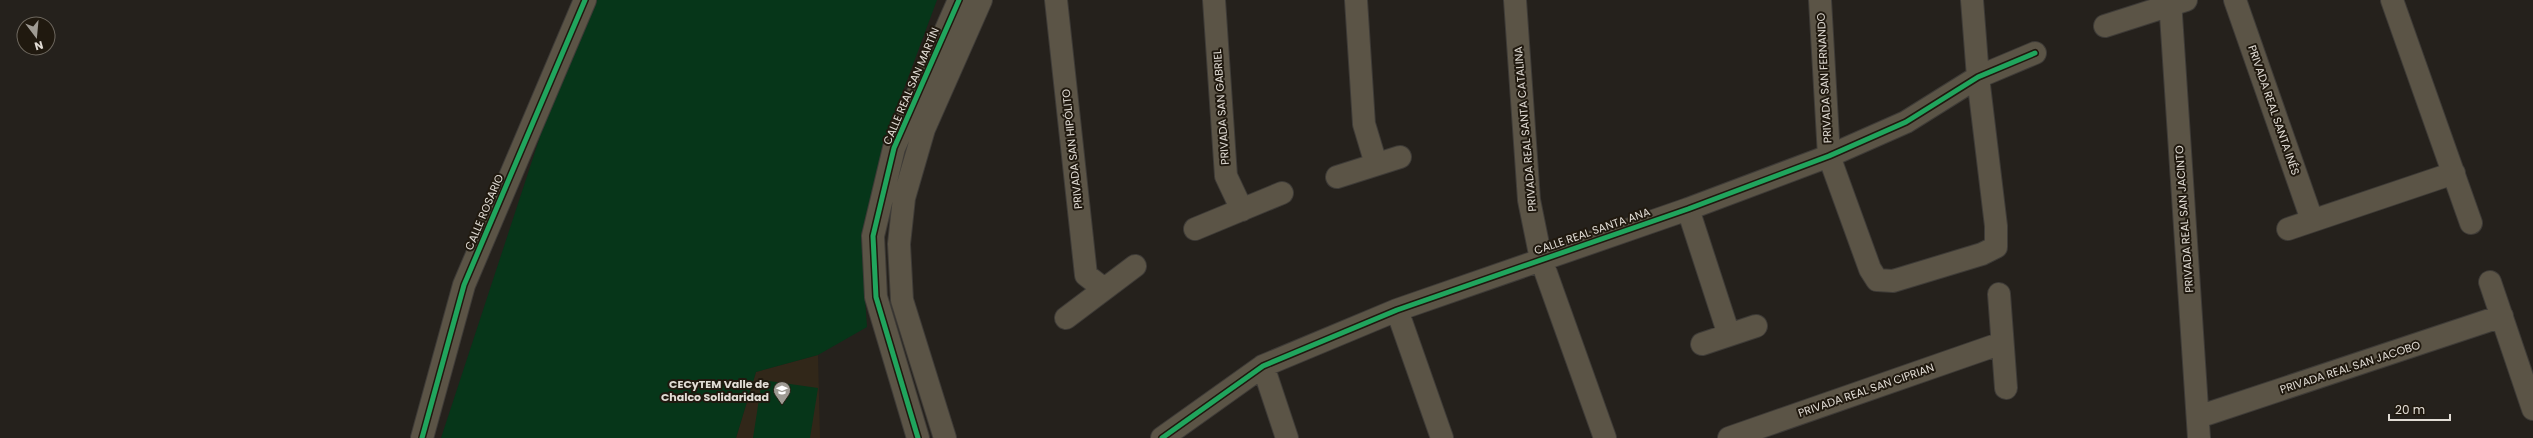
<svg xmlns="http://www.w3.org/2000/svg" width="2533" height="438" font-family="Poppins,sans-serif">
<style>
.built{fill:#312719}
.green{fill:#063619}
.lines{fill:none;stroke-linecap:round;stroke-linejoin:round}
.minor-casing{stroke:#3e3b37;stroke-width:24}
.minor{stroke:#5b5446;stroke-width:22}
.cycleway-casing{stroke:#20190f;stroke-width:8}
.cycleway{stroke:#20a55d;stroke-width:5}
.labels{text-anchor:middle;stroke-width:4;stroke-linejoin:round;paint-order:stroke}
.street-label{font-size:11px;fill:#e1dcd5;stroke:#20190f}
.poi-label{font-size:11px;font-weight:bold;fill:#e1dcd5;stroke:#20190f;text-anchor:end}
</style>
<rect width="100%" height="100%" fill="#25211c"/>
<path class="built" d="M818,355l2,83h-84l20,-66z"/>
<path class="green" d="M596,0h341l-51,137 -25,99 6,91 -49,28 -62,17 -20,66h-295l111,-338z
M762,380l56,8 -8,50h-57z"/>
<g class="lines">
<g class="minor-casing">
<path id="minor" d="M1056,0l30,275 18,14
M1214,0l12,176 16,34
M1356,0l8,124 12,40
M1515,0l14,200 12,59 64,179
M1820,0l9,156 41,113 7,11 16,1 89,-27 14,-7v-21l-18,-149 -6,-77
M2170,0l29,438
M2235,0l77,220
M2392,0l79,223
M2105,26l81,-26
M1337,177l63,-20
M1688,209l41,126
M1195,229l87,-36
M2288,229l166,-56
M2490,282l43,127
M1999,294l7,94
M1397,310l45,128
M1066,318l69,-52
M1702,344l54,-18
M1263,366l24,72
M2198,417l304,-101
M422,438l42,-153 121,-285
M918,438l-42,-141 -3,-61 21,-88 65,-148
M945,438l-43,-138 -3,-56 5,-46 20,-69 57,-129
M1162,438l101,-72 134,-56 291,-101 141,-53 77,-34 72,-45 57,-24
M1729,438l273,-95"/>
</g>
<use href="#minor" class="minor"/>
<g class="cycleway-casing">
<path id="cycleway" d="M422,438l42,-153 121,-285
M918,438l-42,-141 -3,-61 21,-88 65,-148
M1162,438l101,-72 134,-56 291,-101 141,-53 77,-34 72,-45 57,-24"/>
</g>
<use href="#cycleway" class="cycleway"/>
</g>
<defs>
<g id="school-pin" transform="scale(0.9)"><path d="M0 17L-7.5 6A9.5 9.5 0 1 1 7.5 6Z" fill="#9f9b94" stroke="#20190f"/><path d="M0-5L7-2L0 1L-7-2ZM-4 1L0 2.5L4 1V4Q0 6-4 4Z" fill="#fff"/></g>
</defs>
<g fill-rule="evenodd">
<use href="#school-pin" x="782" y="390"/>
</g>
<g class="labels">
<g class="street-label">
<text transform="translate(1824 78) rotate(-93)" y="4">PRIVADA SAN FERNANDO</text>
<text transform="translate(911 86) rotate(-67)" y="4">CALLE REAL SAN MARTÍN</text>
<text transform="translate(1221 107) rotate(-94)" y="4">PRIVADA SAN GABRIEL</text>
<text transform="translate(2274 110) rotate(71)" y="4">PRIVADA REAL SANTA INÉS</text>
<text transform="translate(1525 129) rotate(-95)" y="4">PRIVADA REAL SANTA CATALINA</text>
<text transform="translate(1072 149) rotate(-96)" y="4">PRIVADA SAN HIPÓLITO</text>
<text transform="translate(484 212) rotate(-67)" y="4">CALLE ROSARIO</text>
<text transform="translate(2184 219) rotate(-94)" y="4">PRIVADA REAL SAN JACINTO</text>
<text transform="translate(1592 231) rotate(-19)" y="4">CALLE REAL SANTA ANA</text>
<text transform="translate(2350 367) rotate(-18)" y="4">PRIVADA REAL SAN JACOBO</text>
<text transform="translate(1866 390) rotate(-19)" y="4">PRIVADA REAL SAN CIPRIAN</text>
</g>
<g class="poi-label">
<text x="769" y="388">CECyTEM Valle de<tspan x="769" dy="13">Chalco Solidaridad</tspan></text>
</g>
</g>
<g transform="translate(36 36) rotate(164)"><circle r="19" fill="#20190f" stroke="#6d675e"/>
<path d="M0-3L7 15L0 10L-7 15Z" fill="#9f9b94"/>
<text y="-6" font-size="11" font-weight="bold" text-anchor="middle" fill="#e1dcd5">N</text>
</g>
<path d="M2389 414v6h61v-6" fill="none" stroke="#e1dcd5" stroke-width="2"/>
<text x="2395" y="414" font-size="12" fill="#e1dcd5" stroke="#20190f" stroke-width="3" paint-order="stroke">20 m</text>
</svg>
